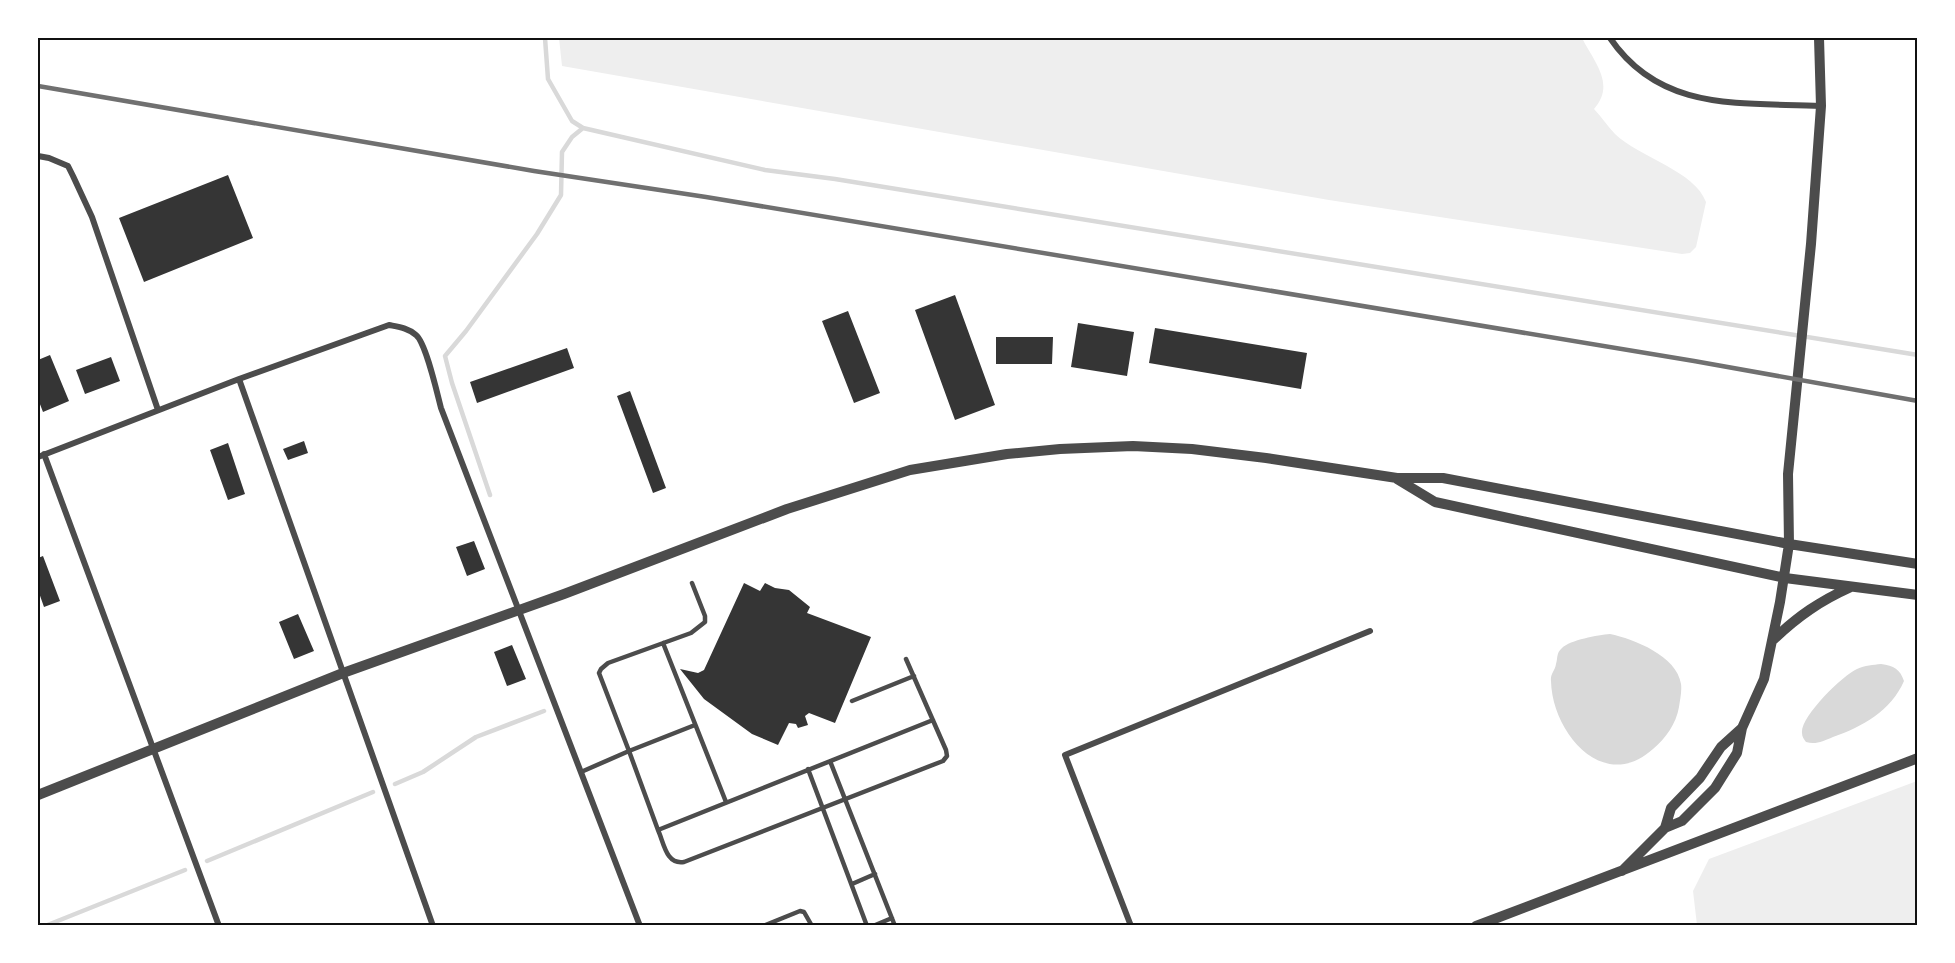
<svg xmlns="http://www.w3.org/2000/svg" width="1955" height="963" font-family="'PT Sans',sans-serif">
<style>
.green{fill:#eee}
.water{fill:#d9d9d9}
.lines{fill:none;stroke-linecap:round;stroke-linejoin:round}
.stream{stroke:#d9d9d9;stroke-width:4.5}
.building{fill:#353535}
.service{stroke:#4c4c4c;stroke-width:4.5}
.minor{stroke:#4c4c4c;stroke-width:6}
.tertiary{stroke:#4c4c4c;stroke-width:10}
.rail{stroke:#707070;stroke-width:4.5}
.neatline{fill:none;stroke:#111;stroke-width:2}
</style>
<rect width="100%" height="100%" fill="#fff"/>
<path class="green" d="M559,38h1023c12,24 34,46 12,71 8,8 13,17 21,25 24,23 80,37 91,68l-10,45 -6,6 -8,1 -353,-54 -767,-134z
M1917,781v144h-220l-4,-34 16,-32z"/>
<path class="water" d="M1610,634c24,5 67,22 71,50 1,7 -1,16 -2,23 -3,17 -13,31 -26,42 -50,45 -101,-17 -102,-68 -1,-7 4,-10 5,-17 2,-6 0,-11 6,-16 8,-8 36,-13 48,-14z
M1881,664c13,2 19,5 23,17 -13,30 -42,46 -71,56 -10,4 -17,8 -27,5 -2,-3 -4,-5 -4,-9 -2,-16 41,-58 55,-64 8,-4 16,-4 24,-5z"/>
<g class="lines">
<path class="stream" d="M545,38l3,41 24,42 11,7 182,42 70,9 1083,176
M490,495l-38,-112 -7,-27 21,-25 71,-97 24,-39 1,-43 10,-15 11,-9
M395,784l28,-12 53,-35 68,-26
M207,861l166,-69
M45,926l140,-56"/>
</g>
<path class="building" d="M228,175l25,63 -109,44 -25,-64z
M955,295l40,110 -40,15 -40,-110z
M848,311l32,82 -26,10 -32,-82z
M1078,323l56,9 -7,44 -56,-9z
M1155,328l152,25 -6,36 -152,-26z
M996,337h57l-1,27h-56z
M567,348l7,20 -97,35 -7,-21z
M50,355l19,46 -26,11 -5,-13v-39z
M111,357l9,24 -35,13 -9,-24z
M630,391l36,97 -13,5 -36,-97z
M304,441l4,12 -20,7 -5,-11z
M228,443l17,51 -17,6 -18,-50z
M474,541l11,28 -18,7 -11,-29z
M43,556l17,45 -16,6 -6,-17v-32z
M744,583l16,8 5,-8 10,5 14,2 21,17 -3,6 64,24 -36,86 -26,-10 -4,3 3,9 -10,3 -2,-4 -7,-1 -11,22 -26,-11 -48,-35 -24,-30 18,4 6,-3z
M298,614l16,37 -20,8 -15,-37z
M512,645l14,34 -19,7 -13,-34z"/>
<g class="lines">
<path class="service" d="M692,583l13,33v6l-14,11 -83,30 -7,6 -2,4 30,78 66,-26
M663,643l63,159
M852,701l62,-25
M830,761l65,165
M808,769l59,157
M581,772l48,-21 29,79 275,-110
M658,830c6,13 8,35 26,32l259,-101 4,-5 -1,-6 -40,-91
M852,884l23,-10
M763,926l37,-15 4,1 8,14
M873,926l19,-8"/>
<path class="minor" d="M1610,38c51,75 131,64 211,68
M38,156l11,2 19,8 5,10 19,41 66,193
M239,379l194,547
M44,454l175,472
M38,457l201,-78 150,-54c10,2 19,3 27,10 10,8 21,58 25,73l199,518
M1131,926l-66,-171 305,-124"/>
<path class="tertiary" d="M1397,479l38,23 350,76 133,17
M1773,640c25,-24 47,-39 78,-53
M38,795l305,-122 221,-79 223,-85 123,-39 97,-16 53,-5 73,-3 59,3 74,9 131,20h46l346,66 129,20
M1665,828l6,-20 29,-30 21,-31 21,-19
M1622,871l43,-43 17,-7 33,-33 22,-35 5,-25 22,-49 16,-77 9,-58 -1,-70 23,-230 10,-138 -2,-68
M1476,926l442,-168"/>
<path class="rail" d="M38,86l496,85 172,26 988,164 224,40"/>
</g>
<rect width="1955" height="963" fill="none" stroke="#ffffff" stroke-width="78"/>
<rect x="39" y="39" width="1877" height="885" class="neatline"/>
</svg>
